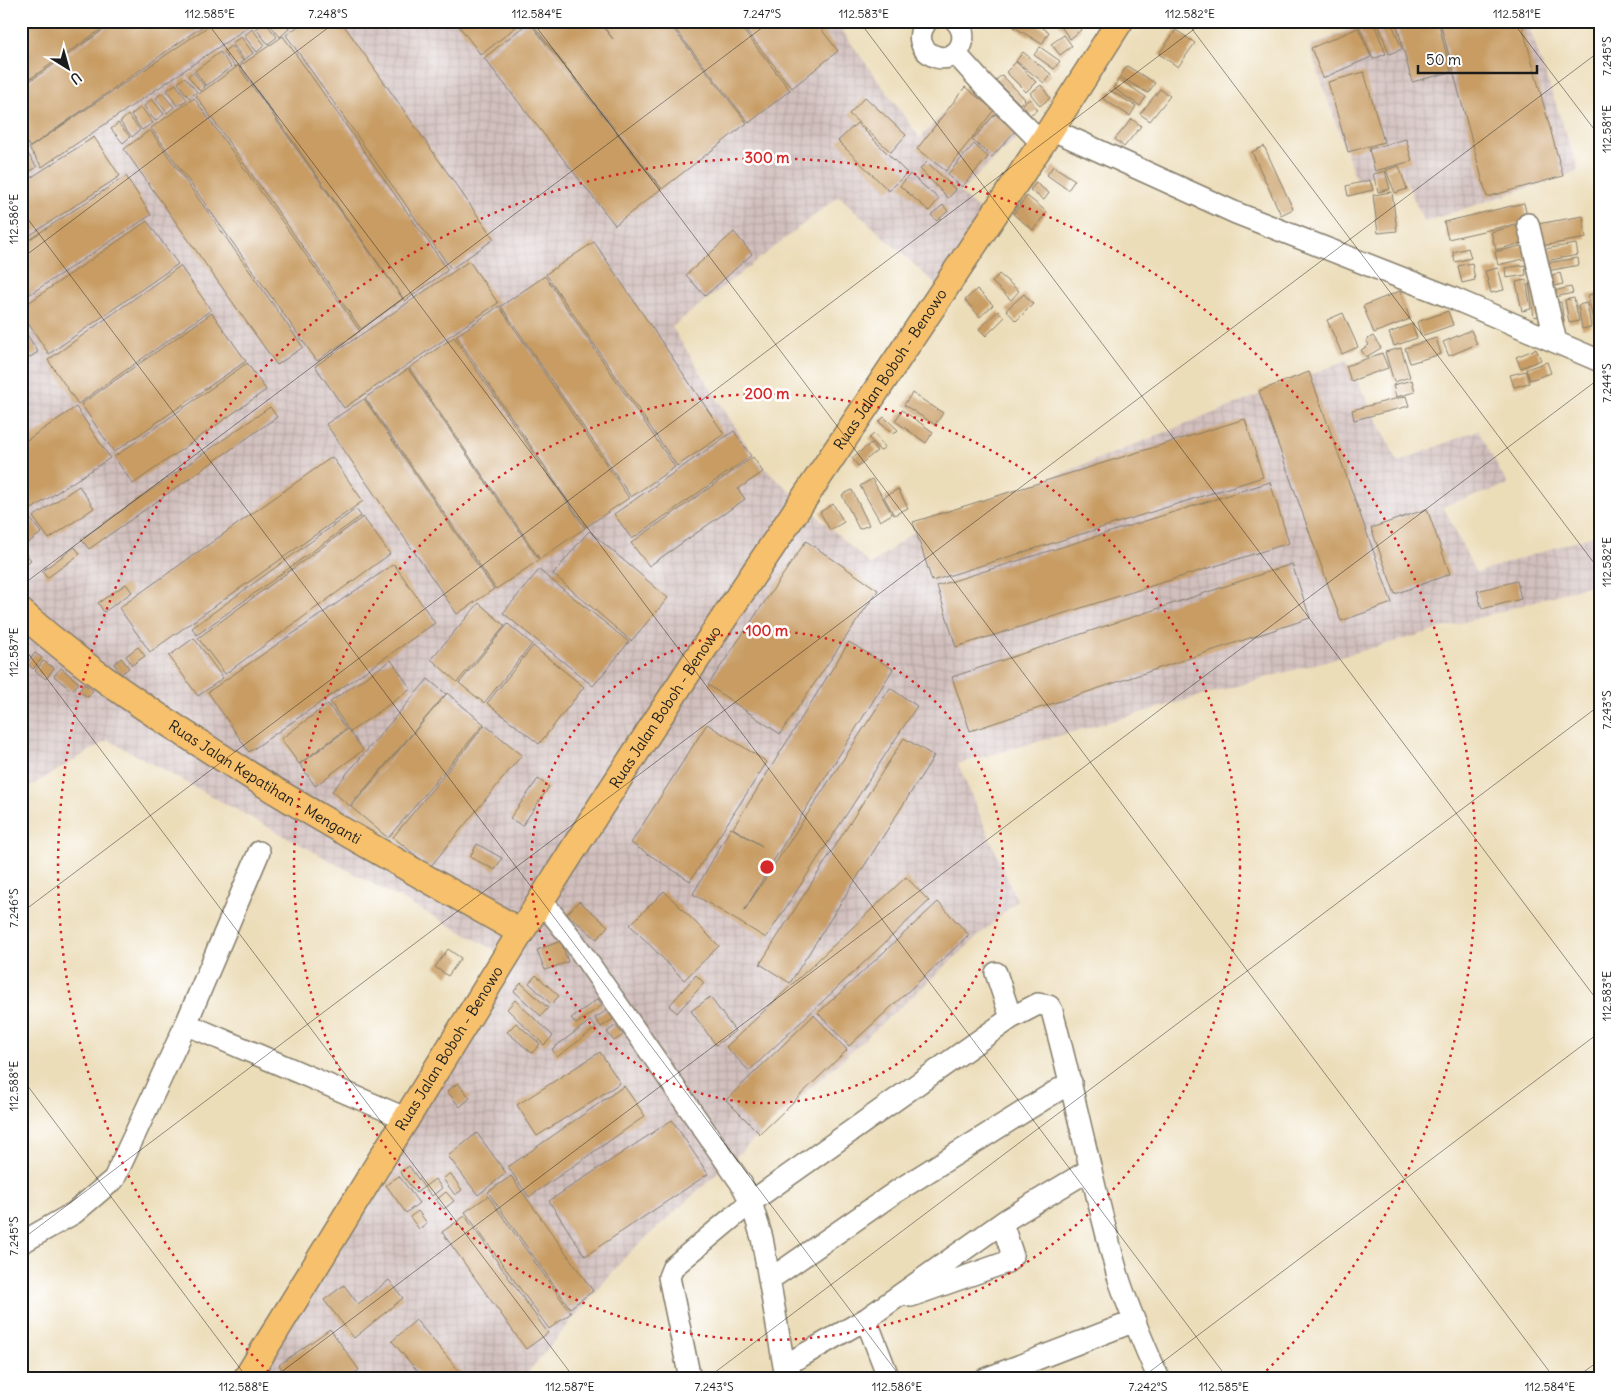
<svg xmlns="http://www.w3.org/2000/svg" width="1621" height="1400" font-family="Delius,sans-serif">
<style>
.industrial{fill:url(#industrial-grid)}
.building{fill:#c89c63}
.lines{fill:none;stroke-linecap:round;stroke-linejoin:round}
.minor-casing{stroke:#847c6a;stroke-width:24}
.major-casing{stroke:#847c6a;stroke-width:29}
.minor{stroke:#fff;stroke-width:21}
.major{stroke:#f7c06c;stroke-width:26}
.ticks{fill:none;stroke:#1c1c1c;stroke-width:1;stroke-opacity:0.45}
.ring{fill:none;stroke:#d62828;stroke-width:2.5;stroke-dasharray:2.5 5}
.labels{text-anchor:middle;stroke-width:5;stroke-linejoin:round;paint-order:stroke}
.street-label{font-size:15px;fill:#1c1c1c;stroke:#fff}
.centre{fill:#d62828;stroke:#fff;stroke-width:2.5}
.ring-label{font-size:15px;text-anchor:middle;font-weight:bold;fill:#d62828;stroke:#fff;stroke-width:5;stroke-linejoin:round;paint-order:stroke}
.neatline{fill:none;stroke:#1c1c1c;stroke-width:2}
.ticks-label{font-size:12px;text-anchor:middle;fill:#1c1c1c}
</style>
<defs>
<pattern id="industrial-grid" width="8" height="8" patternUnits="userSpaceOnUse" patternTransform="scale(1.25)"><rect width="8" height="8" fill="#d1bfbd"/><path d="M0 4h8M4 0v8" fill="none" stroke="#b3a4a2"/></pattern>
</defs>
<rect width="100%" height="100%" fill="#fff"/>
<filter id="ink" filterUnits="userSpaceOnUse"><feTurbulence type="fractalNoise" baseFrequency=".02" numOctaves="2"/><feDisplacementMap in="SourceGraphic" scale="10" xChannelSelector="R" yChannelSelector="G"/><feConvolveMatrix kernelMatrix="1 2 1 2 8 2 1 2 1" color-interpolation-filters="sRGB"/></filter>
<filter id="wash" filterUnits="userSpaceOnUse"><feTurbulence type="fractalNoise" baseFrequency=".0096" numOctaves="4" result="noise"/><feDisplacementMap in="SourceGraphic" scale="20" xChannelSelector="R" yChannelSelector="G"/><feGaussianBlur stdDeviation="1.12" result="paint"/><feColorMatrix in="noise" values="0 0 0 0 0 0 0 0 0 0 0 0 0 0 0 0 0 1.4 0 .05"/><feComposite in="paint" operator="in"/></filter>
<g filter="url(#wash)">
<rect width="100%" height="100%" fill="#ecddb9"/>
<path class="industrial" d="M21,21h814l85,117 51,-54 51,49 -62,59 30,29 -47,70 -104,-95 -167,131 84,133 115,105 39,-31 437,-174 51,102 80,-32 30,55 -65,21 33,67 124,-40v49l-132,39 -510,143 59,137 -390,354 -98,116 -2,8h-280l259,-423 -398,-216 -87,52z
M1369,21h158l52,150 -155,51 -26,-58 -41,18 -48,-135z"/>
<g id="blocks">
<path class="building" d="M23,21h90l-92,64v-62z
M116,21h94l-180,126 -9,-12v-48z
M216,21h41l-215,146 -13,-19z
M267,21h16l6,8 -9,8z
M286,21h9l1,2 -6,4z
M305,21h36l153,218 -43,30 -165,-234z
M455,21h68l-42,34z
M530,21h68l15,18 -14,-18h68l80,102 -85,66z
M669,21h67l54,69 -41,33z
M738,21h77l23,30 -46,37z
M1018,21h14l17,11 -7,12 -28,-17z
M1064,21h10l7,9 -11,9 -11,-15z
M1372,21h1l13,33 -13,5 -14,-33z
M1377,21h14l11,28 -13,5z
M1396,21h42l13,51 -39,10z
M1458,21h63l42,155 -76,21 -46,-171z
M265,22l12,15 -9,7 -12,-15z
M529,22l132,167 -46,36 -131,-167z
M1358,28l13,29 -48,21 -12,-30z
M252,29l13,16 -8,7 -13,-16z
M1176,30l19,13 -17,24 -19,-13z
M1064,35l8,11 -12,9 -9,-11z
M283,36l165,234 -43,31 -165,-235z
M241,37l12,16 -9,7 -12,-17z
M231,46l12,15 -8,6 -12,-15z
M1040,47l20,14 -6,8 -20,-14z
M220,52l11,15 -25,19 -11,-15z
M1023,52l28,22 -7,9 -28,-22z
M1016,62l20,20 -10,10 -20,-20z
M238,66l165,233 -42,30 -165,-233z
M1127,66l28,17 -7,10 -28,-16z
M193,72l12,15 -5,4 -12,-15z
M1364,72l20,70 -36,10 -20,-70z
M1002,75l23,24 -5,5 -24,-24z
M185,77l12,15 -8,6 -11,-15z
M1119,79l27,18 -6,9 -27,-18z
M176,84l11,16 -10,6 -10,-16z
M1041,85l9,13 -10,8 -10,-13z
M965,87l29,23 -48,61 -29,-22z
M1160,89l10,7 -20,25 -10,-7z
M1109,90l27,16 -6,10 -27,-17z
M162,93l12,14 -7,6 -11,-15z
M865,97l41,38 -15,17 -42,-38z
M194,98l166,233 -43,30 -166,-233z
M152,99l12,15 -9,7 -11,-15z
M1030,99l7,11 -7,5 -8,-11z
M141,107l12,16 -11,7 -11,-15z
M995,114l20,17 -23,26 -20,-17z
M128,115l12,15 -8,7 -12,-15z
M1132,119l9,7 -17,21 -9,-8z
M118,123l12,14 -7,6 -12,-14z
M857,123l50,50 -18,18 -51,-50z
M150,130l153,217 -26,18 -153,-216z
M94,137l26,39 -99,65v-57z
M1406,139l6,22 -37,10 -6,-22z
M21,144l16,23 -16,10z
M974,144l14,13 -26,30 -15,-12z
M1264,146l29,63 -12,6 -29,-63z
M927,162l29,28 -8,8 -28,-29z
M1053,166l22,14 -7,10 -21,-15z
M1399,166l8,23 -12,4 -9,-23z
M1385,171l5,18 -12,3 -5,-18z
M910,174l29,25 -10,12 -29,-25z
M126,176l25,39 -130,85v-55z
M1370,180l3,10 -25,6 -2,-10z
M1036,183l13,10 -5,7 -14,-10z
M1392,192l5,39 -19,2 -5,-38z
M1027,196l20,16 -14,18 -20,-16z
M1524,203l4,18 -80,18 -4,-17z
M943,205l5,6 -11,10 -6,-6z
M1583,216l3,22 -50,9 -4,-22z
M147,221l31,43 -129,90 -28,-41v-5z
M1522,224l4,18 -30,8 -5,-18z
M734,232l18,22 -47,42 -19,-21z
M594,242l130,192 -47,32 -131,-192z
M1529,244l3,13 -34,8 -3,-13z
M1576,244l2,11 -38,7 -2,-12z
M1468,248l3,10 -16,4 -2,-10z
M1578,258l1,7 -37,7 -2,-8z
M469,261l29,42 -154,105 -29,-42z
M1472,263l3,17 -13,3 -4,-17z
M1525,265l1,10 -20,3 -1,-10z
M180,266l31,44 -133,94 -30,-44z
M1498,268l6,22 -13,3 -6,-22z
M1560,273l3,11 -13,3 -2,-11z
M999,274l20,17 -8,9 -19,-18z
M545,276l130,191 -44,30 -130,-191z
M1526,280l5,29 -9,2 -6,-29z
M1541,282l4,33 -11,2 -5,-33z
M1571,287l2,6 -22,5 -2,-6z
M977,289l16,16 -13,12 -15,-17z
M1400,291l10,28 -36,14 -11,-27z
M1600,293v32l-6,1 -6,-31z
M1024,294l9,10 -17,17 -10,-11z
M1574,298l5,23 -10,2 -4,-23z
M1561,302l3,19 -7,1 -4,-19z
M1587,303l4,24 -9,2 -4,-24z
M499,306l130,192 -43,29 -130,-191z
M998,311l6,7 -18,18 -7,-7z
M1448,311l5,14 -32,11 -4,-14z
M212,313l34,48 -132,91 -33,-48z
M1343,313l15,34 -16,7 -15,-34z
M1412,324l5,14 -23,8 -5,-13z
M21,325l17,27 -17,11z
M1471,330l6,14 -28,12 -6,-14z
M1373,336l8,12 -15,9 -5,-7 8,-5 -3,-5z
M454,337l131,191 -45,31 -131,-191z
M1436,338l5,16 -31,9 -5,-15z
M1401,348l9,29 -16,5 -9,-30z
M1536,349l5,11 -20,8 -5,-11z
M1382,353l6,15 -37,13 -5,-15z
M1547,362l4,11 -21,7 -4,-11z
M247,363l19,27 -133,94 -19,-27z
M408,369l131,191 -43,29 -131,-191z
M1526,371l3,12 -15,4 -4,-12z
M1309,372l83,231 -51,18 -82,-230z
M1412,380l3,12 -19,5 -3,-12z
M912,393l31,20 -8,12 -31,-20z
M1406,396l3,10 -55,14 -2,-10z
M364,399l130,190 -37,25 -131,-190z
M76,407l34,51 -89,58v-72z
M270,407l7,10 -188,132 -8,-10z
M902,410l31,22 -7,11 -31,-22z
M884,417l14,13 -4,4 -15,-12z
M1245,419l18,58 -331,104 -19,-59z
M734,431l17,25 -119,83 -18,-25z
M874,434l11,13 -5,4 -11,-13z
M871,443l6,8 -19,15 -6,-8z
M332,457l31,44 -213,151 -31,-44z
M753,457l10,15 -25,17 7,10 -96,67 -18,-23z
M872,479l20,35 -12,7 -20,-35z
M1270,482l19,61 -333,104 -19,-61z
M79,486l15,22 -45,31 -16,-22z
M898,489l10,19 -14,7 -10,-18z
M852,490l17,35 -10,4 -17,-34z
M833,504l11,18 -14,8 -10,-18z
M356,509l5,7 -164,119 -5,-7z
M1427,509l23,65 -55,20 -24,-66z
M363,517l27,37 -165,120 -27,-36z
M30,518l11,15 -16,12 -4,-5v-15z
M589,531l79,67 -37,43 -78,-67z
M806,541l72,49 -98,144 -72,-49z
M75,547l5,7 -33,24 -5,-7z
M21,548l10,12 -10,8z
M1600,554v16l-3,1 -4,-14z
M394,564l41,59 -186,129 -41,-60z
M1292,564l18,54 -340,113 -18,-54z
M539,570l90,72 -36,44 -90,-73z
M1517,581l4,18 -39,10 -5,-18z
M126,584l6,8 -28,20 -6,-9z
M479,603l26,23 -48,56 -26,-23z
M508,624l24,20 -48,59 -25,-20z
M194,638l29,40 -25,18 -29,-40z
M849,642l44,27 -116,186 -33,56 146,-223 27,18 -151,232 -73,-44 38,-66 31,18 -29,-18z
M533,646l51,41 -45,57 -52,-41z
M138,647l7,9 -13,9 -6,-9z
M35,653l7,5 -9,11 -6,-6z
M121,658l8,10 -8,6 -7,-10z
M391,660l20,29 -61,43 -20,-30z
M43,661l11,7 -8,11 -11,-8z
M61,668l18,15 -7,8 -18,-15z
M428,679l18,15 -96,112 -18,-15z
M84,684l9,6 -5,7 -9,-6z
M447,693l37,31 -96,114 -37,-31z
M328,704l18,25 -47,35 -18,-25z
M707,724l60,38 -77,119 -59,-38z
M485,725l37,30 -92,112 -37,-30z
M348,729l15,21 -48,36 -15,-22z
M904,738l30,18 -144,227 -30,-19z
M538,779l11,8 -27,39 -12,-8z
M477,844l25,14 -7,12 -25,-13z
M906,877l23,24 -180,170 -23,-24z
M664,891l55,55 -35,34 -54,-55z
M579,901l29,25 -11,13 -30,-25z
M938,902l31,33 -120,111 -31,-33z
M561,941l7,21 -23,8 -8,-20z
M448,949l13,9 -13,18 -13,-9z
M536,975l23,21 -8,8 -22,-21z
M696,975l8,8 -27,30 -8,-7z
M521,983l27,25 -7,8 -27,-25z
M710,997l25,34 -19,14 -25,-34z
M598,999l4,6 -26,19 -5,-6z
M515,1000l38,36 -9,9 -37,-36z
M607,1010l6,9 -12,8 -6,-9z
M814,1015l33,35 -87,84 -34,-34z
M590,1021l6,7 -39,29 -5,-8z
M516,1023l24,21 -8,9 -25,-21z
M616,1025l7,10 -9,6 -7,-9z
M600,1052l20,31 -83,53 -20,-31z
M458,1083l12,15 -10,9 -13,-16z
M624,1086l21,30 -116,81 -21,-30z
M672,1120l36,54 -123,82 -36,-55z
M477,1133l29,40 -28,22 -30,-39z
M409,1166l15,21 -8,6 -16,-21z
M450,1173l12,17 -7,5 -12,-16z
M399,1176l20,27 -13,10 -20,-28z
M511,1176l82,115 -23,17 -82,-116z
M435,1179l7,9 -10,8 -8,-9z
M446,1192l8,9 -10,8 -8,-9z
M488,1196l83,117 -22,16 -84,-117z
M418,1211l9,12 -8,6 -9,-12z
M465,1216l83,117 -22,16 -84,-117z
M389,1280l14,18 -49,40 -30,-38 20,-15 14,19z
M416,1320l50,59h-42l-32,-38z
M330,1329l29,41 -13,9h-57l-10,-14z"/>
</g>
</g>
<g filter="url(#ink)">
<use href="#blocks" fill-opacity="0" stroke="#847c6a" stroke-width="1"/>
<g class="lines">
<g class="minor-casing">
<path id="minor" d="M927,21c-24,30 25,53 35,22 2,-8 0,-16 -6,-22
M955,53l29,32 58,58
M1051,129l185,84 214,84 150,64
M1528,224l28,118
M259,852l-73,172 221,95
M541,900l31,39 169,244 10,19 11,36 22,128 4,13
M996,973l15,45
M21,1243l53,-30 40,-34 72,-155
M769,1280l128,-89 174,-109
M911,1296l96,-34 5,-6v-3l-10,-30
M866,1319l23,60
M784,1366l82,-47 140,-99 85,-51
M690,1379l-21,-102 4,-10 78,-65 260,-184 27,-14 11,2 3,5c24,88 41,178 66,265 11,35 26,69 41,103
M985,1379l150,-58"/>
</g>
<g class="major-casing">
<g id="major">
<path id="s1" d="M21,612c59,53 120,94 186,136 102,66 209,124 314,184"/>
<path id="s2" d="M246,1379l275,-447 76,-120 99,-152 346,-517 78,-122"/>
</g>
</g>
<use href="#minor" class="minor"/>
<use href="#major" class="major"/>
</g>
</g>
<path class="ticks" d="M206,21l1022,1358M532,21l1023,1358M859,21l741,983M1186,21l414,550M1512,21l88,116M21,210l881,1169M21,259l316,-238M21,586l750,-565M21,644l554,735M21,913l1184,-892M21,1077l227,302M21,1240l1579,-1189M272,1379l1328,-1001M706,1379l894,-674M1140,1379l460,-347M1574,1379l26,-19"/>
<g class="ring">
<circle cx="767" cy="867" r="236"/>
<circle cx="767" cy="867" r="473"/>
<path d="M274 1377A709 709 0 1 1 1260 1377"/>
</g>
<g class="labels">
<g class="street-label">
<text dy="5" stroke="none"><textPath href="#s2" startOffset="1198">Ruas Jalan Boboh - Benowo</textPath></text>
<text dy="5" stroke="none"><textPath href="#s2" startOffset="792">Ruas Jalan Boboh - Benowo</textPath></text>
<text dy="5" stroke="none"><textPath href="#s1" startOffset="298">Ruas Jalan Kepatihan - Menganti</textPath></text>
<text dy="5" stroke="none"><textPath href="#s2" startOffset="388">Ruas Jalan Boboh - Benowo</textPath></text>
</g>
</g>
<circle cx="767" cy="867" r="8" class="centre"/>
<g class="ring-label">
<text x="767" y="163">300 m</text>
<text x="767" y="399">200 m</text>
<text x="767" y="636">100 m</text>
</g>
<rect width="1621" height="1400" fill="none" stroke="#fff" stroke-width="55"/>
<g transform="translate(68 68) rotate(143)" stroke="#ffffff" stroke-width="4" paint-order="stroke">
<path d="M0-4L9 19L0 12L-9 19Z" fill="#1c1c1c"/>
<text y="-8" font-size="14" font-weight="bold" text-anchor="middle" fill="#1c1c1c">U</text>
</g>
<path d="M1418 65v8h119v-8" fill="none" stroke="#1c1c1c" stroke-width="2.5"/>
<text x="1426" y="65" font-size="15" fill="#1c1c1c" stroke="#ffffff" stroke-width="4" paint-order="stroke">50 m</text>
<rect x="28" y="28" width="1566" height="1344" class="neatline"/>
<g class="ticks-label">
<text x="210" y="18">112.585°E</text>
<text x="328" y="18">7.248°S</text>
<text x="537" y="18">112.584°E</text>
<text x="762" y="18">7.247°S</text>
<text x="864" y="18">112.583°E</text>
<text x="1190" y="18">112.582°E</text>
<text x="1517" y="18">112.581°E</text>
<text transform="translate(1607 56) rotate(-90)" y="4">7.245°S</text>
<text transform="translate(1607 129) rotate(-90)" y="4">112.581°E</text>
<text transform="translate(14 219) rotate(-90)" y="4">112.586°E</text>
<text transform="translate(1607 383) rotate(-90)" y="4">7.244°S</text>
<text transform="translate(1607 562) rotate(-90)" y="4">112.582°E</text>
<text transform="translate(14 652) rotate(-90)" y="4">112.587°E</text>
<text transform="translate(1607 710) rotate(-90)" y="4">7.243°S</text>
<text transform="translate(14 908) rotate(-90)" y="4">7.246°S</text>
<text transform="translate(1607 996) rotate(-90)" y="4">112.583°E</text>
<text transform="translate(14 1086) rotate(-90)" y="4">112.588°E</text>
<text transform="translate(14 1236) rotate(-90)" y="4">7.245°S</text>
<text x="244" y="1391">112.588°E</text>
<text x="570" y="1391">112.587°E</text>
<text x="714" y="1391">7.243°S</text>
<text x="897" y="1391">112.586°E</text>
<text x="1148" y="1391">7.242°S</text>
<text x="1224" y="1391">112.585°E</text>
<text x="1550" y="1391">112.584°E</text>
</g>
</svg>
